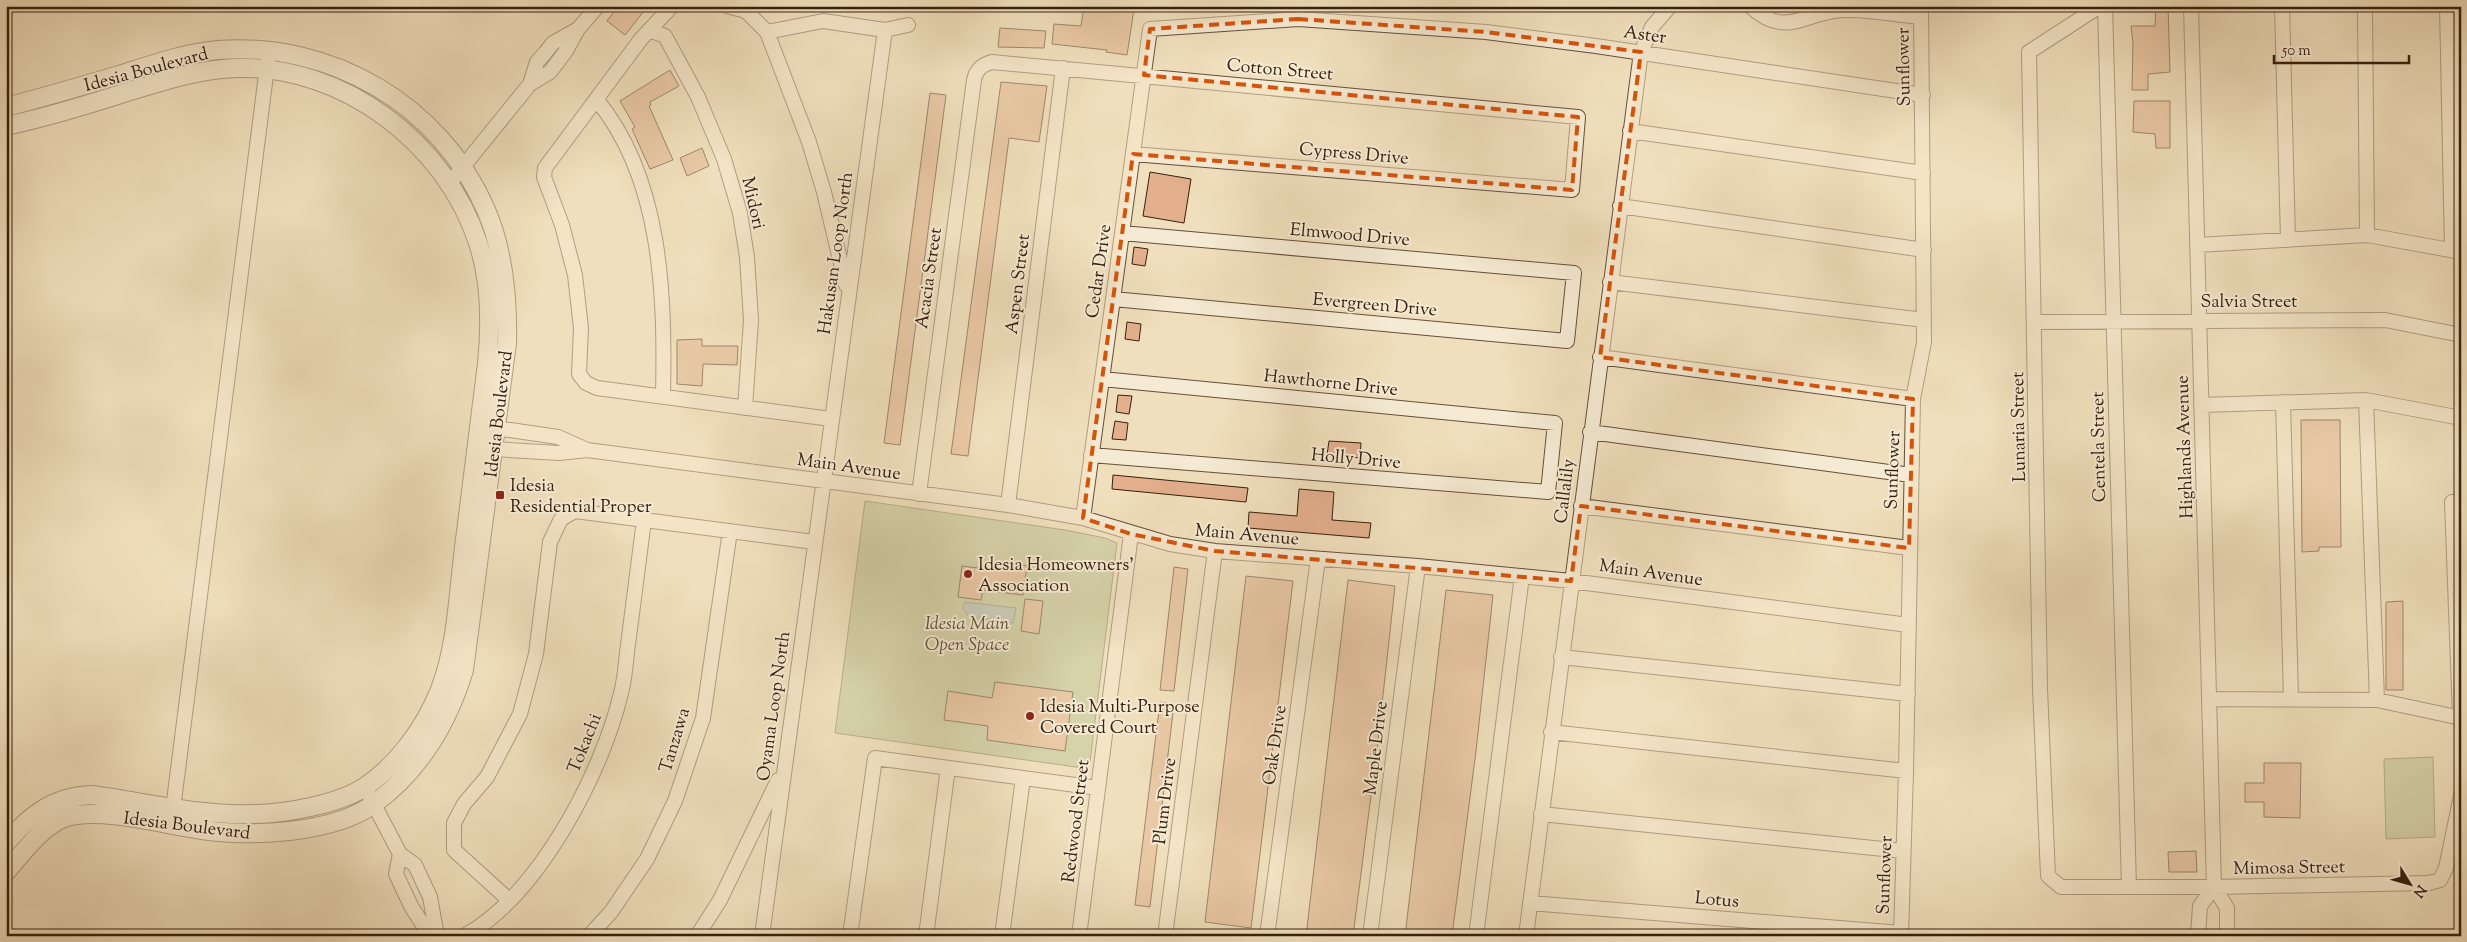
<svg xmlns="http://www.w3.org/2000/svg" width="2467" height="942" font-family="'Sorts Mill Goudy',serif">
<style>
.green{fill:#b5c394;stroke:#767251}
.water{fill:#9dbab9;stroke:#747c75}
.building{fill:#e3af8d;stroke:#37200e}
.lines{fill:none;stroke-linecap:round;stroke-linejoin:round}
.minor-casing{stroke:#65503a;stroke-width:16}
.tertiary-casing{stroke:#65503a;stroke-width:20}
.minor{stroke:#f5ead3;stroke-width:14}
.tertiary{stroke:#f5ead3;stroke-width:18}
.marked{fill:none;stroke:#d6530c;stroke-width:4;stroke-dasharray:10 6;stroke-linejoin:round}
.poi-dot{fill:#8f2418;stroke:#f5ead3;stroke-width:2}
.labels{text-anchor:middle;stroke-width:4;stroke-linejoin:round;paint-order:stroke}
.street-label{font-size:18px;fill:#37200e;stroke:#f5ead3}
.poi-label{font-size:18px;fill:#37200e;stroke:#f5ead3;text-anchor:start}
.park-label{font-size:18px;font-style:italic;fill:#5d5136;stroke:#f5ead3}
</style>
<rect width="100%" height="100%" fill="#f0dfbc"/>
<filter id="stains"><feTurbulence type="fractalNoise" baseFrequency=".004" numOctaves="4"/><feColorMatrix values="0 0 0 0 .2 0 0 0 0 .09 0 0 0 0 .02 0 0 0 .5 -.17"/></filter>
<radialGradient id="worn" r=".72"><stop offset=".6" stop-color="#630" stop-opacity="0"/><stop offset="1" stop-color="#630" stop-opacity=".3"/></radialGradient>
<path class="green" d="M865,501l200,29 40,8 12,5 -27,219 -7,6 -248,-35z
M2433,757l2,80 -49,2 -2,-80z"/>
<path class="water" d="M965,602l51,6 -3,15 -44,-6 -6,-9z"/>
<path class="building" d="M618,6h30l-23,29 -18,-14z
M1084,6l50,3 -7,46 -21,-3 1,-2 -55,-6 2,-20 27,2z
M2156,6h12l2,66 -22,2v16h-16l1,-47 -2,-17h24z
M1000,28l46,3 -2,17 -46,-1z
M670,70l9,16 -29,16 1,3 -2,1 24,54 -23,9 -18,-40 3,-2 -15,-26z
M1001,82l46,4 -8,56 -30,-4 -41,318 -17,-2z
M930,93l16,2 -46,350 -16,-2z
M2134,101h36v47h-14l-1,-14 -22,-2z
M702,148l7,18 -22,10 -7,-18z
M1150,172l41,7 -7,44 -41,-7z
M1134,247l14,2 -3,17 -13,-2z
M1127,322l14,2 -2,17 -14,-2z
M702,339v7h36l-1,19 -34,-1 -1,22 -25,-2v-44z
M1118,395l14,1 -3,18 -13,-2z
M2301,420h39l1,127h-22v4l-17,1z
M1115,421l13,2 -2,17 -14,-1z
M1329,441l32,2 -1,15 -33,-3z
M1113,475l135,13 -2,14 -134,-13z
M1299,489l35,3 -2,28 39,3 -2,15 -121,-10 1,-16 48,4z
M986,561l41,5 -4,29 -40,-5 -2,10 -23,-3 4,-31 23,3z
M1174,567l14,2 -14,122 -14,-1z
M1246,576l47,5 -42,347 -46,-6z
M1348,580l47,6 -17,155 -25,195h-47z
M1446,590l47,5 -17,156 -24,185h-47z
M1025,599l18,2 -4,33 -18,-3z
M2403,601v89h-17v-88z
M995,682l78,10 -8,59 -78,-11 1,-14 -44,-6 4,-29 44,7z
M1160,702l14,2 -24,203 -15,-2z
M2264,763h37l-1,55 -36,-1v-15h-19v-19h19z
M2196,851l1,21h-28l-1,-20z"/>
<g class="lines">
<g class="minor-casing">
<path id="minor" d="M672,6l-31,33 -96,129 -1,9 18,48 13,50 6,53 -2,46 7,9 11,5 234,31
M727,6l19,5 21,21 42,110 15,50 22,93
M1750,6c36,34 56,5 94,4 25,-1 52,5 77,7
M2100,6l-71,46 11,636 8,188 13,11h153l215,-4 11,-3 6,-12 15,-72
M2105,6l24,881
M2191,6l23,881 13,21v28
M2282,6l6,234
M2365,6l2,229
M2447,6l5,244
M649,30l16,6 33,61 26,62 16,54 7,44 4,63 -6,88
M767,32l56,-11 62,9 23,-5
M530,84l20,-12 16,-21 12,-22 20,-23
M596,99c67,80 69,199 67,298
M1630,131l293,42
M449,184l81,-100 7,-22 8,-9 8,-10 25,-14
M1620,206l304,44
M2197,245l170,-10 94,17
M1610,282l314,38
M1113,299l454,42 7,-68 -452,-40
M2035,322l350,-2 76,15
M1600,357l313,42
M2366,400l11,300
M2283,402l8,296
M2201,405l165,-5 95,18
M1590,432l321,43
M587,450l-29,-13 -48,-7 -15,-1 -17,8 15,12 66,4 28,-3 421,55 75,13 87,26 45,7 203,15 153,15 337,44
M1091,455l457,37 7,-69 -453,-44
M919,494l55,-414c2,-10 7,-15 18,-18l586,55 -6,73 -439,-36
M1008,505l55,-437
M1581,506l328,42
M1083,518l67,-489 148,-10 188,13 110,14 327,49
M1561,657l347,37
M2210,699l167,1 84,18
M2460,717l-8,-215 9,1
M1551,732l355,39
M369,795l31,59 15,11 15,32 7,39
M1541,814l362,37
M172,817l97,-766
M400,854l-4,20 15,32 19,30
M509,900l-55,-50v-27l10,-19 23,-27 33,-63 16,-60 14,-112 11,-23 14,-8 239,31
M1530,903l371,30
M464,936c74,-39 139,-165 157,-243 5,-18 5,-38 8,-56 5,-39 10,-78 15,-117
M589,936l22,-24 36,-53 28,-58 28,-83 27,-187
M697,936l23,-36 58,-120
M762,936l123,-906
M850,936l25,-178 223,30
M926,936l22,-168
M1002,936l21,-158
M1079,936l52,-402
M1165,936l50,-385
M1267,936l51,-377
M1370,936l48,-370
M1476,936l46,-360
M1526,936l115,-884 11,-25 18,-21
M1901,936l5,-165 7,-372 11,-57 -3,-336
M2198,936l2,-30 14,-19"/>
</g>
<g class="tertiary-casing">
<path id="tertiary" d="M6,107c38,-10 76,-21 113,-32 32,-10 65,-22 99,-25 113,-9 223,55 268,160 18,41 22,89 21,133l-43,327c-16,52 -44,100 -89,133 -41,31 -124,34 -173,27 -37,-5 -100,-23 -135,-13 -25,8 -44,36 -61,55
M6,126c41,-9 81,-21 121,-34 36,-11 72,-23 110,-24 106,-3 209,75 241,175 13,39 13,80 9,120 -8,62 -15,123 -23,184 -6,47 -7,100 -25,145 -15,36 -41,72 -73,94 -25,18 -82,28 -113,28 -52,2 -109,-12 -161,-19 -38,1 -62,20 -86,48"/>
</g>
<use href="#minor" class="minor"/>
<use href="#tertiary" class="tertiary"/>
</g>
<path d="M0 0H2467V942H0ZM1298,19l188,13 155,20 -41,305 313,42 -4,149 -328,-42 -10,75 -356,-30 -84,-17 -48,-16 50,-364 439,36 6,-73 -434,-42 6,-46z" fill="#f0dfbc" fill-opacity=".55" fill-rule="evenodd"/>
<path class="marked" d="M1298,19l188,13 155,20 -41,305 313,42 -4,149 -328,-42 -10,75 -356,-30 -84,-17 -48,-16 50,-364 439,36 6,-73 -434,-42 6,-46z"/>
<g class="poi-dot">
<rect x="495" y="490" width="10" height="10" rx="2.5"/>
<circle cx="968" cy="574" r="5"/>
<circle cx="1030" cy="716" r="5"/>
</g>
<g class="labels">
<g class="street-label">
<text transform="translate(1645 34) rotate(8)" y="6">Aster</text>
<text transform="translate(1903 67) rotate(-91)" y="6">Sunflower</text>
<text transform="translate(146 69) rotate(-15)" y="6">Idesia Boulevard</text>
<text transform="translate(1280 69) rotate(5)" y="6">Cotton Street</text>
<text transform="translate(1354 153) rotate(5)" y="6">Cypress Drive</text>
<text transform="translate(754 203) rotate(77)" y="6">Midori</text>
<text transform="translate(1350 234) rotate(5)" y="6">Elmwood Drive</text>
<text transform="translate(835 253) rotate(-82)" y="6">Hakusan Loop North</text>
<text transform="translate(1098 271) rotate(-82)" y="6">Cedar Drive</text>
<text transform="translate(928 278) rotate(-82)" y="6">Acacia Street</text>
<text transform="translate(1017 284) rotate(-83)" y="6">Aspen Street</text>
<text x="2249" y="307">Salvia Street</text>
<text transform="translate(1375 304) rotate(5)" y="6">Evergreen Drive</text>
<text transform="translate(1331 382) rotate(6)" y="6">Hawthorne Drive</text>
<text transform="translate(498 414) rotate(-83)" y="6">Idesia Boulevard</text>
<text transform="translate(2018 427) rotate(-91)" y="6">Lunaria Street</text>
<text transform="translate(2098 447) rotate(-91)" y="6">Centela Street</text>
<text transform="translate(2184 447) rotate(-92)" y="6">Highlands Avenue</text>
<text transform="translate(1356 458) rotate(5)" y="6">Holly Drive</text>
<text transform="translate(849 466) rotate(8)" y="6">Main Avenue</text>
<text transform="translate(1892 470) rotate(-88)" y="6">Sunflower</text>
<text transform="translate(1564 491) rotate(-83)" y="6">Callalily</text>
<text transform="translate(1247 534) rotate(5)" y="6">Main Avenue</text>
<text transform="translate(1651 572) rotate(8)" y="6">Main Avenue</text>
<text transform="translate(773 706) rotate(-82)" y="6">Oyama Loop North</text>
<text transform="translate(674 740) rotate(-73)" y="6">Tanzawa</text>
<text transform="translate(584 743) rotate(-68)" y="6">Tokachi</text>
<text transform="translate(1274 745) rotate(-82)" y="6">Oak Drive</text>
<text transform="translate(1375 748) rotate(-83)" y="6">Maple Drive</text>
<text transform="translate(1164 801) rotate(-83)" y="6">Plum Drive</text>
<text transform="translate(1075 821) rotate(-83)" y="6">Redwood Street</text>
<text transform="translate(187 825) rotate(7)" y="6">Idesia Boulevard</text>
<text transform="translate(2289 867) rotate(-1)" y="6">Mimosa Street</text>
<text transform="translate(1884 875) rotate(-88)" y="6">Sunflower</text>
<text transform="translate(1717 899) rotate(5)" y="6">Lotus</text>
</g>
<g class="poi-label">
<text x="510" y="491">Idesia<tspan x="510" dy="21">Residential Proper</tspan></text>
<text x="978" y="570">Idesia Homeowners'<tspan x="978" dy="21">Association</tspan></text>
<text x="1040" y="712">Idesia Multi-Purpose<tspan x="1040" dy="21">Covered Court</tspan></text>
</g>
<g class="park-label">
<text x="967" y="629">Idesia Main<tspan x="967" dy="21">Open Space</tspan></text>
</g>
</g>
<rect width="2467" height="942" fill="none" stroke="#f0dfbc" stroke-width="25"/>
<rect x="8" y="8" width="2452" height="927" fill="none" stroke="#37200e" stroke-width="2.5"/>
<rect x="12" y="12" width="2442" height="917" fill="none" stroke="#37200e"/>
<g transform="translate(2410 884) rotate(127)" stroke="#f5ead3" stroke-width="4" paint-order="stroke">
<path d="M0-4L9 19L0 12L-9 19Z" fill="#37200e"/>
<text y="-8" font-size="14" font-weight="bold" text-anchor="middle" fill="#37200e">N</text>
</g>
<path d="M2274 55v8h135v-8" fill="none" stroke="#37200e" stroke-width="2.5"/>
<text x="2282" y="55" font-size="15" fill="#37200e" stroke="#f5ead3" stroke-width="4" paint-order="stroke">50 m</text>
<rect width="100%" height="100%" filter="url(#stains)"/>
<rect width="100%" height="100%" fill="url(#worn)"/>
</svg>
